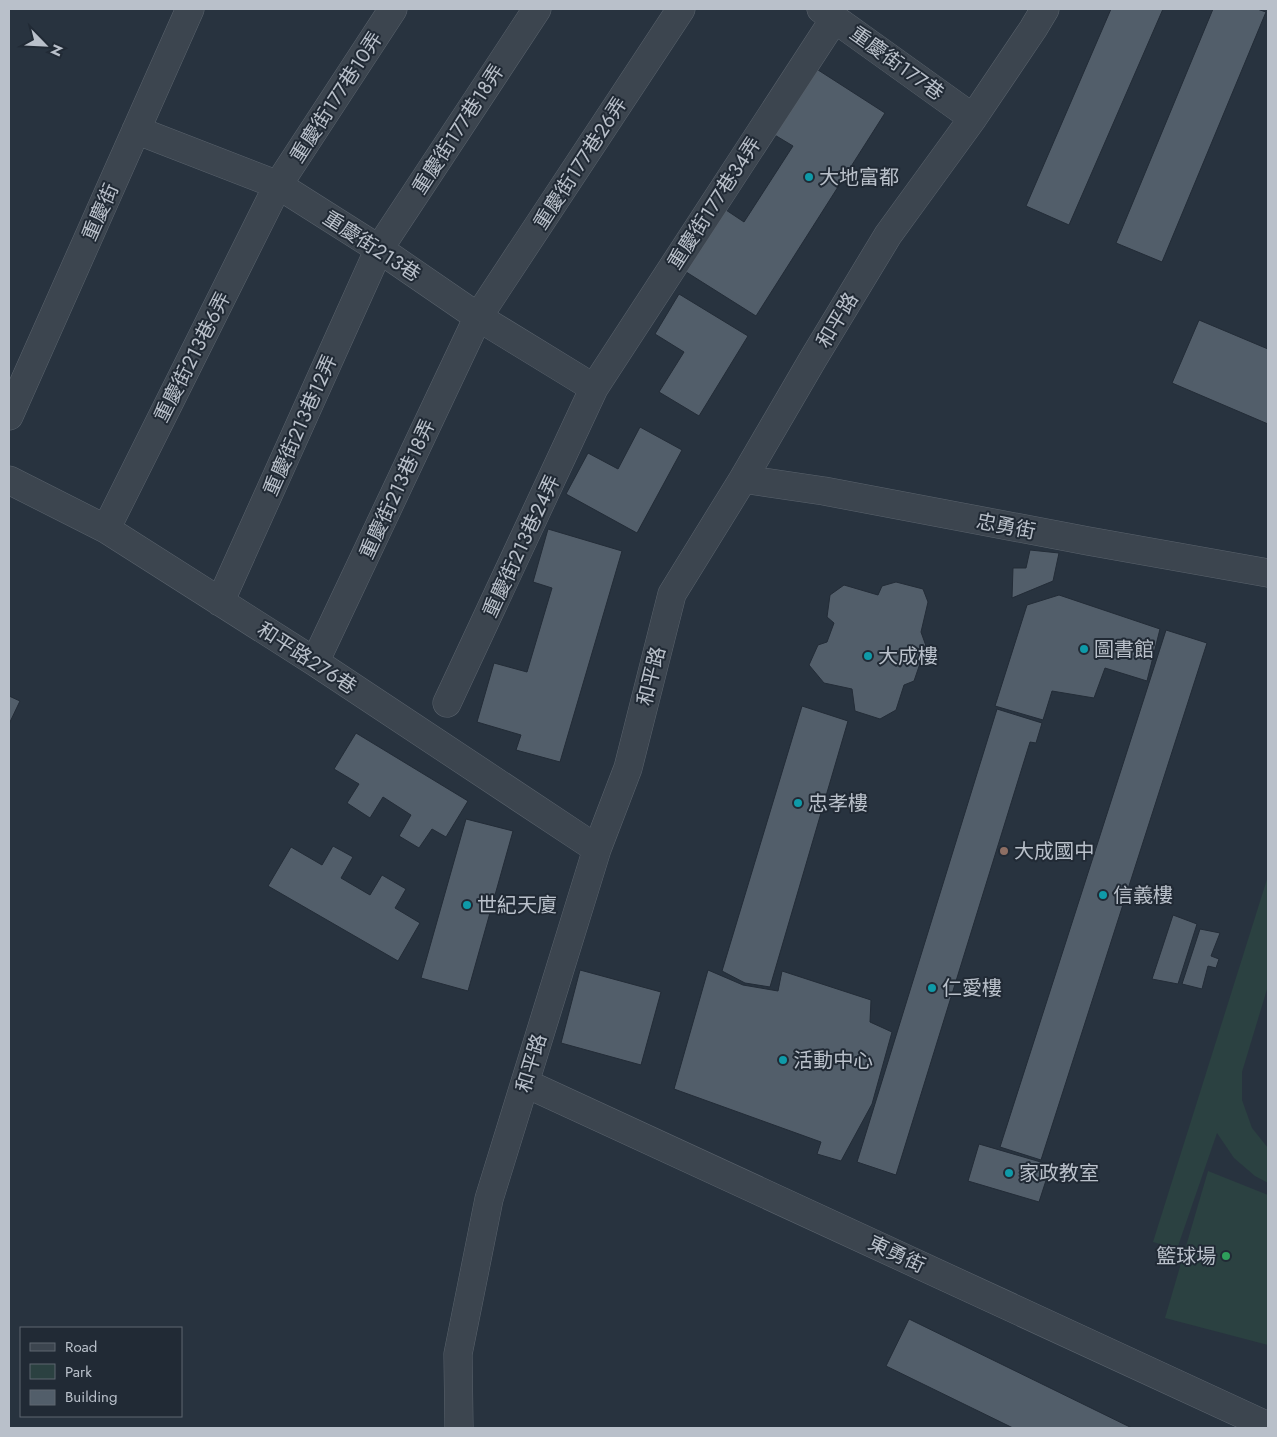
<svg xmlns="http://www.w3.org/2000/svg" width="1277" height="1437" font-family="Jost,'Noto Sans TC',sans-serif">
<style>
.green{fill:#2b4141}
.building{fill:#525e6a;stroke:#232c37}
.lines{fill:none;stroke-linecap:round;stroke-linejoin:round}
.minor-casing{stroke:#5a636d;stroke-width:29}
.minor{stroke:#3c454f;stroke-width:28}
.culture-dot{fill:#0f9aa8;stroke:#212a35;stroke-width:2}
.education-dot{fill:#8d6e63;stroke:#212a35;stroke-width:2}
.leisure-dot{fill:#2e9e5b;stroke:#212a35;stroke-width:2}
.labels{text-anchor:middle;stroke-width:4;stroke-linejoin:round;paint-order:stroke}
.street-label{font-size:20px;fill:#b9c0ca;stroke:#212a35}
.poi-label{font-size:20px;fill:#b9c0ca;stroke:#212a35;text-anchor:start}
</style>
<rect width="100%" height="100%" fill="#28333f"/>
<path class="green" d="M1268,876v110l-26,86v28l10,28 16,20v35l-13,-7 -21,-18 -17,-25 -40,116 -24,-7z
M1208,1171l60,24v150l-103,-27z"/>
<path class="building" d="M1111,9h52l-94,216 -43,-19z
M1213,9h44l9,3 -104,250 -46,-19z
M815,68l70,45 -129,203 -73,-46 40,-62 21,14 49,-76 -20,-12z
M679,294l69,42 -49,80 -40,-24 25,-40 -29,-18z
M1199,320l69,29v75l-96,-41z
M640,427l42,23 -45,83 -71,-39 22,-41 30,16z
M548,529l74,22 -62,211 -44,-12 5,-15 -44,-13 17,-59 33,9 25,-84 -19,-6z
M1030,550l29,3 -6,28 -41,17 1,-30h13z
M896,582l27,7 5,13 -7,30 5,14 -12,35 -10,4 -8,25 -16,9 -25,-8 -3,-22 -28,-6 -15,-18 9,-20 9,-3 7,-19 -7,-6 3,-22 14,-10 34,10 4,-9z
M1059,595l101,34 -13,52 -42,-13 -11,30 -42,-7 -9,29 -48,-14 32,-101z
M1166,630l41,13 -166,517 -41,-13z
M9,696l11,5 -11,23z
M802,706l46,15 -78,266 -25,-4 -23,-12z
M997,709l45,14 -6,20 -6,-1 -134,433 -39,-13z
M356,733l112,68 -22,36 -14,-8 -13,19 -20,-12 12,-21 -28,-18 -13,21 -23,-15 12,-19 -25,-15z
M466,819l47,12 -45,160 -47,-13z
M333,846l20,11 -12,21 29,17 12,-20 24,14 -11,19 25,15 -22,38 -130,-75 23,-39 31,18z
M1173,915l24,9 -19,60 -26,-5z
M1200,929l20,4 -9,23 8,3 -3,9 -8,-2 -6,23 -20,-5z
M580,970l81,22 -20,73 -80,-22z
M708,970l35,15 35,6 4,-20 89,29 -1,22 22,10 -20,72 -31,57 -24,-7 4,-12 -147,-53z
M979,1144l72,21 -12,37 -71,-21z
M909,1319l223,109h-119l-127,-62z"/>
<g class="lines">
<g class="minor-casing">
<path id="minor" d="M821,9l152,109
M136,130l142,55 101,64 99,68 116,71
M9,416l181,-407
M743,479l81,12 264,50 180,32
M9,480l97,49 209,133 282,187
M106,529l172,-344 115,-176
M220,602l159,-353 158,-240
M315,662l163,-345 203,-308
M447,703l147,-315 241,-370
M525,1083l743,343
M459,1428l-1,-74 31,-155 108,-350 31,-81 44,-174 71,-115 70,-120 75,-124 85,-117 60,-89 12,-20"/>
</g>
<use href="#minor" class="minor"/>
</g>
<g class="culture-dot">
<circle cx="809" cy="177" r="5"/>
<circle cx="1084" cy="649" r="5"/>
<circle cx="868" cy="656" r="5"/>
<circle cx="798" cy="803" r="5"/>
<circle cx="1103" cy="895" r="5"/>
<circle cx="467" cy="905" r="5"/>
<circle cx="932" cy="988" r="5"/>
<circle cx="783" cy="1060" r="5"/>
<circle cx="1009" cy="1173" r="5"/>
</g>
<circle class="education-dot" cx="1004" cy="851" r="5"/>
<circle class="leisure-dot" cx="1226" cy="1256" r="5"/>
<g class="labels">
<g class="street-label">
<text transform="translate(897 63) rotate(36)" y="7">重慶街177巷</text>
<text transform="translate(336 97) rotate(-57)" y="7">重慶街177巷10弄</text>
<text transform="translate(458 129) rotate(-57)" y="7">重慶街177巷18弄</text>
<text transform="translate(580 163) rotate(-57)" y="7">重慶街177巷26弄</text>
<text transform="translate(714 203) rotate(-57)" y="7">重慶街177巷34弄</text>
<text transform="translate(100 212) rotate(-66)" y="7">重慶街</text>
<text transform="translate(372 246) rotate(33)" y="7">重慶街213巷</text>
<text transform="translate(837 320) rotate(-59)" y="7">和平路</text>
<text transform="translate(192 357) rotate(-63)" y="7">重慶街213巷6弄</text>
<text transform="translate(300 425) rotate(-66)" y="7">重慶街213巷12弄</text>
<text transform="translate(397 489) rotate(-65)" y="7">重慶街213巷18弄</text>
<text transform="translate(1006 526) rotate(11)" y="7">忠勇街</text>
<text transform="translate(521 546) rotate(-65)" y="7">重慶街213巷24弄</text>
<text transform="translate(307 658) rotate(33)" y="7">和平路276巷</text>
<text transform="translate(651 676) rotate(-76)" y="7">和平路</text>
<text transform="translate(531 1063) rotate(-73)" y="7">和平路</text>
<text transform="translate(897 1254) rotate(25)" y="7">東勇街</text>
</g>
<g class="poi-label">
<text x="819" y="184">大地富都</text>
<text x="1094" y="656">圖書館</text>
<text x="878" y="663">大成樓</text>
<text x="808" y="810">忠孝樓</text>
<text x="1014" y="858">大成國中</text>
<text x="1113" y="902">信義樓</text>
<text x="477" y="912">世紀天廈</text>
<text x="942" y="995">仁愛樓</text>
<text x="793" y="1067">活動中心</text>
<text x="1019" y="1180">家政教室</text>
<text x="1216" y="1263" text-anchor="end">籃球場</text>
</g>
</g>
<rect width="1277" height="1437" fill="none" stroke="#b9c0ca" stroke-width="20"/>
<rect x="20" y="1327" width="162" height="90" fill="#212a35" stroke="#5e6671"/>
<rect x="30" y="1343" width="25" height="8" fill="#3c454f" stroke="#5e6671"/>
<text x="65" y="1352" font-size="15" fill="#b9c0ca">Road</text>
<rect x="30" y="1364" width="25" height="15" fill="#2b4141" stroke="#5e6671"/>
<text x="65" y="1377" font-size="15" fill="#b9c0ca">Park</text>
<rect x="30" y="1390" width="25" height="15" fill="#525e6a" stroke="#5e6671"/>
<text x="65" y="1402" font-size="15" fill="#b9c0ca">Building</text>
<g transform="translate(45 45) rotate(114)" stroke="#212a35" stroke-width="4" paint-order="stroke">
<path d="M0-4L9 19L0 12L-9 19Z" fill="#b9c0ca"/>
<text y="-8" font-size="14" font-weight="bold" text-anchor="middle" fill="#b9c0ca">N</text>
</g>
</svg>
